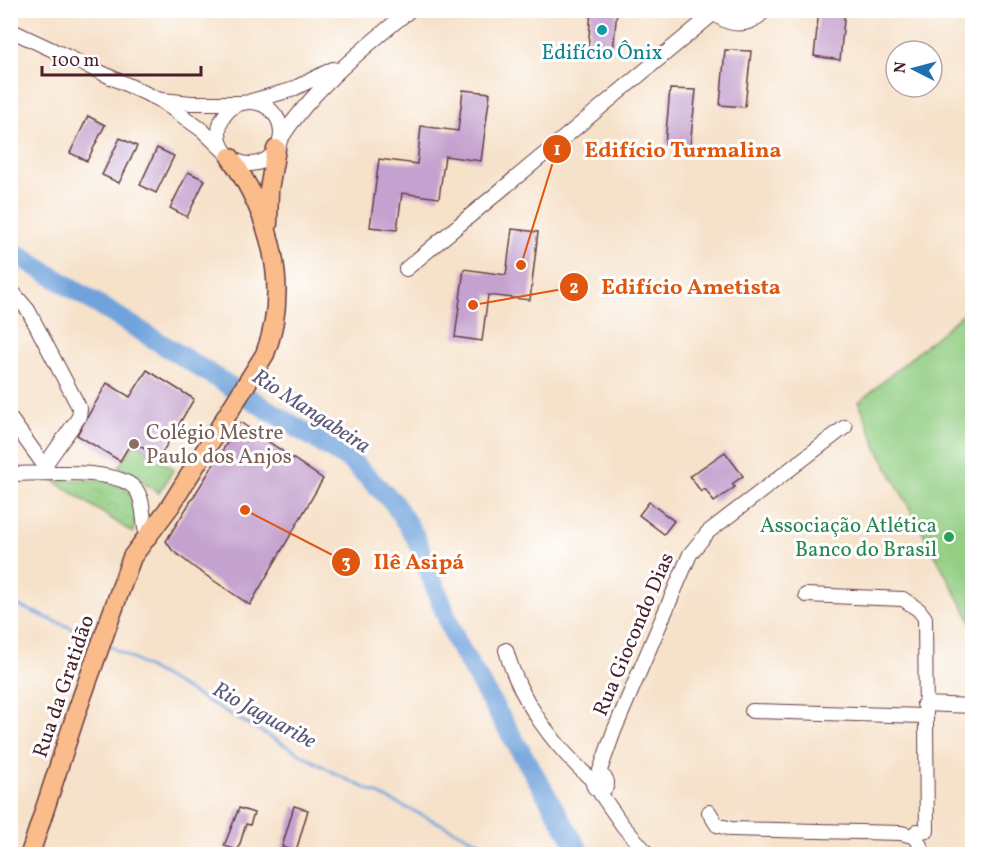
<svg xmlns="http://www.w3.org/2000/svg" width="983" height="865" font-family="Vollkorn,serif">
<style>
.park{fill:url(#park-crowns);stroke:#6e7657;stroke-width:1.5}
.pitch{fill:#93ce83;stroke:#6e7657;stroke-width:1.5}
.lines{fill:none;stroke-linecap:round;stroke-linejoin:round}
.stream{stroke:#70a3dc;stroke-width:3}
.river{stroke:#70a3dc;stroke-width:20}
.building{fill:#c4a2cf}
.minor-casing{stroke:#643c43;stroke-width:16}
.major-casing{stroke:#643c43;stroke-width:21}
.minor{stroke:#fff;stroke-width:14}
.major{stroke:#f9bc8a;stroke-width:18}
.culture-dot{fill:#0f9aa8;stroke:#fff;stroke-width:2}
.education-dot{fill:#8d6e63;stroke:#fff;stroke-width:2}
.leisure-dot{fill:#2e9e5b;stroke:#fff;stroke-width:2}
.labels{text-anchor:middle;stroke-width:6;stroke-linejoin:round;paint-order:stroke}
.culture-label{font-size:21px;fill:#0d838f;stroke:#fff}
.education-label{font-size:21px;fill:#785e54;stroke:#fff;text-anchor:start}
.leisure-label{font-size:21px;fill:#27864d;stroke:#fff;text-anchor:end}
.street-label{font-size:21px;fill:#4a1f2b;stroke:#fff}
.water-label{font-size:22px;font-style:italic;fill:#5b5a7b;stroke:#fff}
.leader{fill:none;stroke:#e0560e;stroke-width:2}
.callout-dot{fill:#e0560e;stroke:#fff;stroke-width:2}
.mark-label{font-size:18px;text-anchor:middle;font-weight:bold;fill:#fff}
.callout-label{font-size:22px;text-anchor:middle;font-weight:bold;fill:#e0560e;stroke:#fff;stroke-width:6;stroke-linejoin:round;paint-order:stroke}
</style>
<defs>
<pattern id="park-crowns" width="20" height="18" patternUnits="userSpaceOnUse" patternTransform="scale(1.5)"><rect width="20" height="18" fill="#93ce83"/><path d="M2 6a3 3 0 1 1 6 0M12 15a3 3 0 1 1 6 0" fill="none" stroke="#80b071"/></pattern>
</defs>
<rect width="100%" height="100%" fill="#fff"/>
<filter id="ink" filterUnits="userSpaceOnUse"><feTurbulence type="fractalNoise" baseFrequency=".0167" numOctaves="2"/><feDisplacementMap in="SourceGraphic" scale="12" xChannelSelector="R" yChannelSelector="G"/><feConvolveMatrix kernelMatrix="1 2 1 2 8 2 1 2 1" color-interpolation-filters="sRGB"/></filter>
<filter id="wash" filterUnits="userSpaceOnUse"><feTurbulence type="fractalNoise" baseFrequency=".008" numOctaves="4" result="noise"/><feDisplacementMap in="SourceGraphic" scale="24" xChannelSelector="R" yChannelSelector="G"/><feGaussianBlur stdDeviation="1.35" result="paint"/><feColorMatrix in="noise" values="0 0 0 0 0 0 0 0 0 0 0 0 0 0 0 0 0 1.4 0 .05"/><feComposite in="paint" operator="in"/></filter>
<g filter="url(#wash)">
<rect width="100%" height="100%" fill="#f6e1c9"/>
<path class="park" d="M53,480h49l25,9 10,20 -4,24z"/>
<path class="pitch" d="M972,306v317l-94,-173 -19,-48z
M135,443l39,26 -15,24 -40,-26z"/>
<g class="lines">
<path class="stream" d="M10,602l87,37
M108,645l230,130 166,79"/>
<path class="river" d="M10,250l341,211 42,41 22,34 42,107 124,211"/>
</g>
<g id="blocks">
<path class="building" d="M591,10h26l-4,42 -25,-2z
M819,10h26l-5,50 -26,-4z
M725,50l26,1 -6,56 -25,-2z
M670,89l26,1 -6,56 -25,-2z
M463,90l27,3 -9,68 -36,-5 -6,42 -37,-5 -5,37 -27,-3 9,-68 38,5 4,-38 37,5z
M88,116l17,9 -18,36 -17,-8z
M120,138l17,8 -18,37 -17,-8z
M157,148l17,8 -18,37 -16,-8z
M188,172l17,8 -18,37 -17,-9z
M512,229l26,3 -8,68 -42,-5 -6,46 -27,-4 9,-68 42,6z
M147,370l47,29 -35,59 -27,-17 -12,20 -43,-26 30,-52 23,14z
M240,422l83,57 -73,126 -55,-37 -23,-18 -6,-9z
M725,452l18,24 -11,8 3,3 -21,15 -9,-13 -4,3 -11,-16z
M649,502l25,19 -10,13 -25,-19z
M294,806l14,4 -12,41 -14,-4z
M239,808l15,5 -4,12 -4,-1 -8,26 -14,-4z"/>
</g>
</g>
<g filter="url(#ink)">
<use href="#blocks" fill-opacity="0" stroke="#643c43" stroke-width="1.5"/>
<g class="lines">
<g class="minor-casing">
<path id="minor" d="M712,10c15,18 38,18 53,0
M10,30l150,70 42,30 24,23
M162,100l29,3h48
M251,101l40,-11 42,-21
M219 133a31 31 0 1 1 62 0a31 31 0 1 1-62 0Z
M280,140c34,-53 82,-90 130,-130
M406,269l308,-256
M10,289l18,21 52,99 -1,8 -34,48
M10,418l39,54
M10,474c28,0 111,-8 127,17 8,12 5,31 10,45
M806,595l97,4 16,11 6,8 2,213
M506,650c13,50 49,97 87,131
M924,704l48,2
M752,711l172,5
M598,776l16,-45 76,-177 18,-22 137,-105
M593 783a7 7 0 1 1 14 0a7 7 0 1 1-14 0Z
M598,790l25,36 25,28
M709,812l8,13 14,4 170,4 15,4
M917,831l-1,6 8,17"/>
</g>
<g class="major-casing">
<path id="major" d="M268,224l1,-34 7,-41
M30,854l48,-146 54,-151 39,-52 94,-151c26,-68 5,-139 -35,-197"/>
</g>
<use href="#minor" class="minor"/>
<use href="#major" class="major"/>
</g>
</g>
<circle class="culture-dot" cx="602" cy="30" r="6"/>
<circle class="education-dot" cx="134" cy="444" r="6"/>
<circle class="leisure-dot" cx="949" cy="537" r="6"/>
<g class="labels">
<g class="culture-label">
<text x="602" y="59">Edifício Ônix</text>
</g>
<g class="education-label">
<text x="146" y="439">Colégio Mestre<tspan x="146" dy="24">Paulo dos Anjos</tspan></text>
</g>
<g class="leisure-label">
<text x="937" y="532">Associação Atlética<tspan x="937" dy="24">Banco do Brasil</tspan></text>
</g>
<g class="street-label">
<text transform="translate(633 634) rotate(-67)" y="7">Rua Giocondo Dias</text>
<text transform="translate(63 686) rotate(-71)" y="7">Rua da Gratidão</text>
</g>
<g class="water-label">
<text transform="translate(312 410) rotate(33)" y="8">Rio Mangabeira</text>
<text transform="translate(265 714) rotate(29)" y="8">Rio Jaguaribe</text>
</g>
</g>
<path class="leader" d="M521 265L557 149M473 305L574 287M245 510L346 562"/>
<g class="callout-dot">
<circle cx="521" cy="265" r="6"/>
<circle cx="473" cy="305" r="6"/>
<circle cx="245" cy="510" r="6"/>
<circle cx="557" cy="149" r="15"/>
<circle cx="574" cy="287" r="15"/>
<circle cx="346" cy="562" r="15"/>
</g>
<g class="mark-label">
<text x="557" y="155">1</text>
<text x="574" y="293">2</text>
<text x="346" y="568">3</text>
</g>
<g class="callout-label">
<text x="683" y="157">Edifício Turmalina</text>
<text x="691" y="294">Edifício Ametista</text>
<text x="419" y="569">Ilê Asipá</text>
</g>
<rect width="983" height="865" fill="none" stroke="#fff" stroke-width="36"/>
<g transform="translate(914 69) rotate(276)"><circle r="28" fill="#ffffff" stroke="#b7a5aa" stroke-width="1.5"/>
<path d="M0-4.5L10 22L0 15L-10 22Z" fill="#1f6fb2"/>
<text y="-9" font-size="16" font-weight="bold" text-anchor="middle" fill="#4a1f2b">N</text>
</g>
<path d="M42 66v9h159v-9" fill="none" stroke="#4a1f2b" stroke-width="3"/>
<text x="51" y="66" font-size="18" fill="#4a1f2b" stroke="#ffffff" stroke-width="4.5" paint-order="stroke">100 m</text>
</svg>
